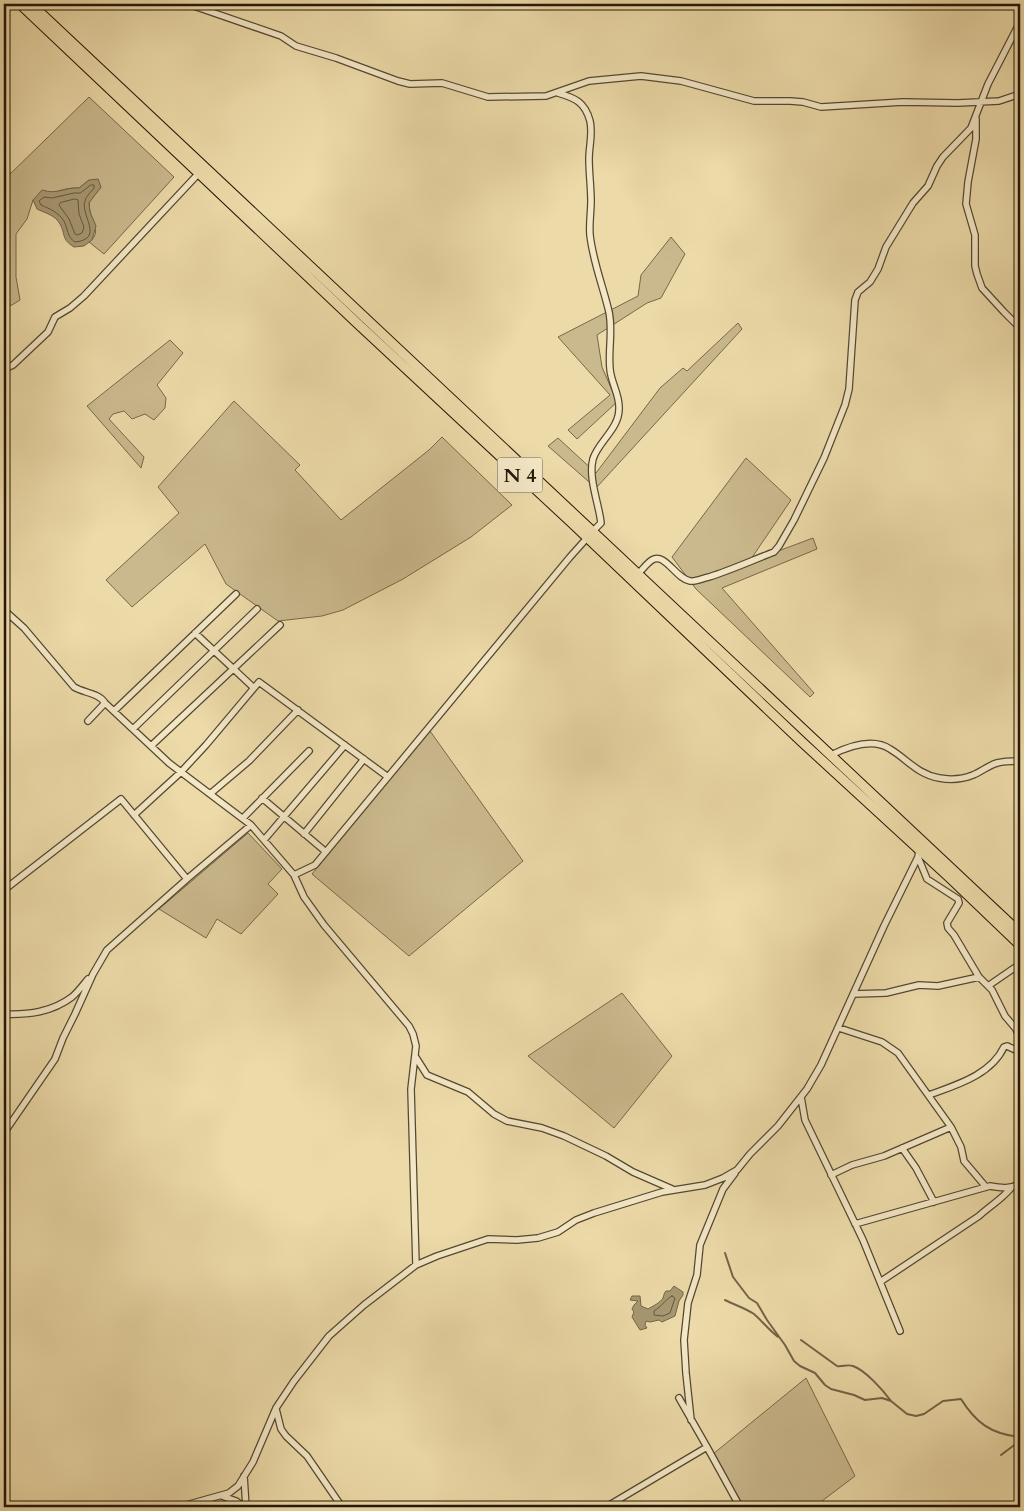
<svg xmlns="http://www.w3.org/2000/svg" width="1024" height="1511" font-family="Cardo,serif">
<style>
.green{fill:#cab98d;stroke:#76684a}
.water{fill:#a79872;stroke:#726448}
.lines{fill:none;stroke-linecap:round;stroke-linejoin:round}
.shore{stroke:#64583d;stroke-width:1}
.stream{stroke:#726448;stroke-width:2}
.minor-casing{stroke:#544830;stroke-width:8}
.trunk-casing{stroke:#221708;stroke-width:11}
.minor{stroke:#f3e7c6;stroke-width:5.5}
.trunk{stroke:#ecdaa8;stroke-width:9}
.labels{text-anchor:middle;stroke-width:4;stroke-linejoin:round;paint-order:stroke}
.shield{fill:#f3e7c6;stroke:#615541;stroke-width:1}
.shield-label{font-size:20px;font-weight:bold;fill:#221708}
</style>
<rect width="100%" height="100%" fill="#ecdaa8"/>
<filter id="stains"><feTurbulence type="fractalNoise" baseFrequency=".004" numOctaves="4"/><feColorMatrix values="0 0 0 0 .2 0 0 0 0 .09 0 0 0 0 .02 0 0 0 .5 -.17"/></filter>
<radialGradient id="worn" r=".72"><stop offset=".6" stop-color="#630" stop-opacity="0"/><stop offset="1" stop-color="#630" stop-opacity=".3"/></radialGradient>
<path class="green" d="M89,97l85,80 -70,77 -15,-12c13,-9 3,-20 1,-31 -1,-3 0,-6 -1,-9l12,-15 -12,-7 -10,8c-15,-1 -32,7 -46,12l-6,19 -11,15v43l4,23 -8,5 -8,1v-126z
M671,237l14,17 -24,44 -14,5 -50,32 5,32 15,35 -40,37 -9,-9 42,-35 -52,-58 80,-41 3,-21z
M738,323l4,6 -146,159 -48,-42 10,-8 38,35 64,-85 23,-20 4,3z
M170,340l13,13 -26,32 9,13 -1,10 -11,12 -9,-6 -13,5 -8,-8 -11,3 -4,5 35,38 -3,11 -54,-62z
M234,401l66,64 -5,5 46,50 88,-70 13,-13 70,68 -41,32 -68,42 -60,31 -21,6 -44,5 -52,-37 -21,-40 -73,63 -26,-27 73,-67 -21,-26z
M746,458l45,42 -42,62 64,-24 4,11 -95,39 92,105 -4,4 -114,-108 -24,-32z
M430,731l93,130 -114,95 -97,-82z
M248,833l34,36 -14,15 10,10 -37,40 -24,-15 -11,19 -47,-29z
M622,993l50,63 -58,72 -86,-72z
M806,1378l49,98 -41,31h-70l-31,-53z"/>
<path class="water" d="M98,179l3,8 -12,16 1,9 6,14 -4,14 -8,6 -10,1c-13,-8 -8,-12 -14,-23 -5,-9 -15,-11 -23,-15l-4,-9 9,-10c16,5 22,-3 37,-2l10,-8z
M674,1286l9,6v3l-4,6 -4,15 -13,6 -3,-2 -9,2 -4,-1 -1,4 2,3 -7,2 -8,-13 2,-5 -2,-3 2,-4 4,-4 -8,-1 2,-4h8l1,10 7,3c5,-3 12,-6 15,-11 1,-3 1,-5 3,-7h4z"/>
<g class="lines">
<path class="shore" d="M91,185h3v3c-3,4 -8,8 -9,13 -5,14 20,38 -10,41 -8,-5 -7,-13 -11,-21 -6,-9 -14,-12 -23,-16l-2,-4 5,-4 8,1 22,-5h6z
M75,199l3,1 1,14 5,13 -2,6 -5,2 -2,-1 -6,-15 -10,-14 1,-2z
M672,1296l3,2 -5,15 -7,3 -9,-1v-4c7,-4 14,-14 18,-15z"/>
<path class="stream" d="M725,1253l8,24 16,21 8,5 10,17 18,25 9,16 6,5 15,7 10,12 6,4 23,6 11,5 17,-2 9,3 16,13 9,2 8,-2 19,-13 18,-2c15,24 30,35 59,38
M725,1300c10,5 20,8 29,14 8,7 15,16 24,23
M801,1340l36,26c6,1 10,-2 16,0 12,4 30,24 38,35
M1001,1455l12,-9 7,-4"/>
<g class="minor-casing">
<path id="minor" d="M188,4l93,32 15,10 40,12 62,23 12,3 32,-1 46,14 58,-1 43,-15 52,-5 40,5 73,20h36l13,1 18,5 82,-5 55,1 41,-2 21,-7
M4,6l2,-2
M558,93c17,5 27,9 32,28 3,13 -1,25 -1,38 0,14 2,28 2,42 0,11 -2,23 -1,34 3,27 13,51 19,77 4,19 -1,38 1,57 1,14 10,26 9,40 0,20 -21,33 -26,50 -5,19 6,45 8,64l-8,8
M976,119v20l-8,43 -2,22 9,31v31l2,8 5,14 22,24 16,16
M4,369l9,-4 35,-33 7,-15 15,-9 14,-12 115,-123
M638,574c4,-4 9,-11 14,-14 13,-8 24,19 38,21 6,1 13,-3 19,-4 22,-7 44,-17 65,-25l5,-6 15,-26 30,-62 21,-53 4,-16 6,-89 3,-8 12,-10 8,-13 8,-22 27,-44 15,-17 9,-20 6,-9 28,-29 17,-44 32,-62
M4,610l20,18 50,59c10,6 25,6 31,16
M195,633l59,55
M114,711l122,-117
M88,721l17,-18 64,60 82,62 43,50 10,22 20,28 85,101 4,8 3,12 -5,43 5,176
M133,729l124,-120
M151,746l129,-121
M831,755c16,-8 41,-18 59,-6 17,10 27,25 49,29 11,2 24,1 34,-3 8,-3 16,-10 24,-12 8,-2 16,-2 23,-2
M210,794l39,-33 49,-51
M262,798l64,54
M134,815l47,-43 25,-27 53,-63 129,95
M243,818l66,-67
M304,834l60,-75
M264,840l81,-95
M918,857l9,22 31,20 1,4 -12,20 1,5 6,7 25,42 13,13 13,26 11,13 4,10
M294,875l21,-10 255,-308 17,-19
M4,890l117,-91 66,80 64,-54
M988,986l32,-22
M854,994l32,-1 33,-8 19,1 41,-9
M4,1014c25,1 48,-2 68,-17 6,-5 11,-12 16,-18
M839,1028l43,14 16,11 53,74 10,20 3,14 22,26
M415,1056l12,19 41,17 26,22 13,7 35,7 22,8 42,20 27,16 39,17
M929,1095c27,-10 62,-20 75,-48l3,-1 13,6
M801,1097l4,23 58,120 37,91
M4,1133l51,-74 8,-21 12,-24 18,-40 14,-24 80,-71
M902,1148l14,20 18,34
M831,1175l21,-10 32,-9 67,-29
M855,1224l135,-38c12,2 19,3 30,-2
M880,1282l99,-66c11,-10 23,-17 32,-28
M679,1398l28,49
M276,1409l5,20 5,7 21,20 35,51
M691,1420l-5,-47 -2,-33 4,-37 9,-28 3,-30 23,-56 12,-16
M244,1476l2,31
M222,1496l14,5 8,6
M179,1507l50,-14 9,-7 15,-24 23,-54 18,-27 35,-45 35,-31 52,-40 21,-9 51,-17 29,1 21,-2 20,-6 18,-12 18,-7 68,-21 43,-7 18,-7 14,-8 13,-16 28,-28 29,-37 14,-24 63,-139 34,-69 1,-7
M606,1507l101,-60 33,60"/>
</g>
<g class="trunk-casing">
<path id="trunk" d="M20,4l337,319 216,201 229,218 148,136 70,67
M31,4l989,929"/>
</g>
<use href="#minor" class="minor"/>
<use href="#trunk" class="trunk"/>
</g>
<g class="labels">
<rect class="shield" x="497.5" y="457.5" width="45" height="35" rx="4"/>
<g class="shield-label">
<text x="520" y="482">N 4</text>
</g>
</g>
<rect width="1024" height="1511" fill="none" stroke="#ecdaa8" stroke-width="20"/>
<rect x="5" y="5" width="1014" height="1501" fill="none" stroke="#221708" stroke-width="2.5"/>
<rect x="10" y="10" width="1004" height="1491" fill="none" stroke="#221708"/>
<rect width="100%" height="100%" filter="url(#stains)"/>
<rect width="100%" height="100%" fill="url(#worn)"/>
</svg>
